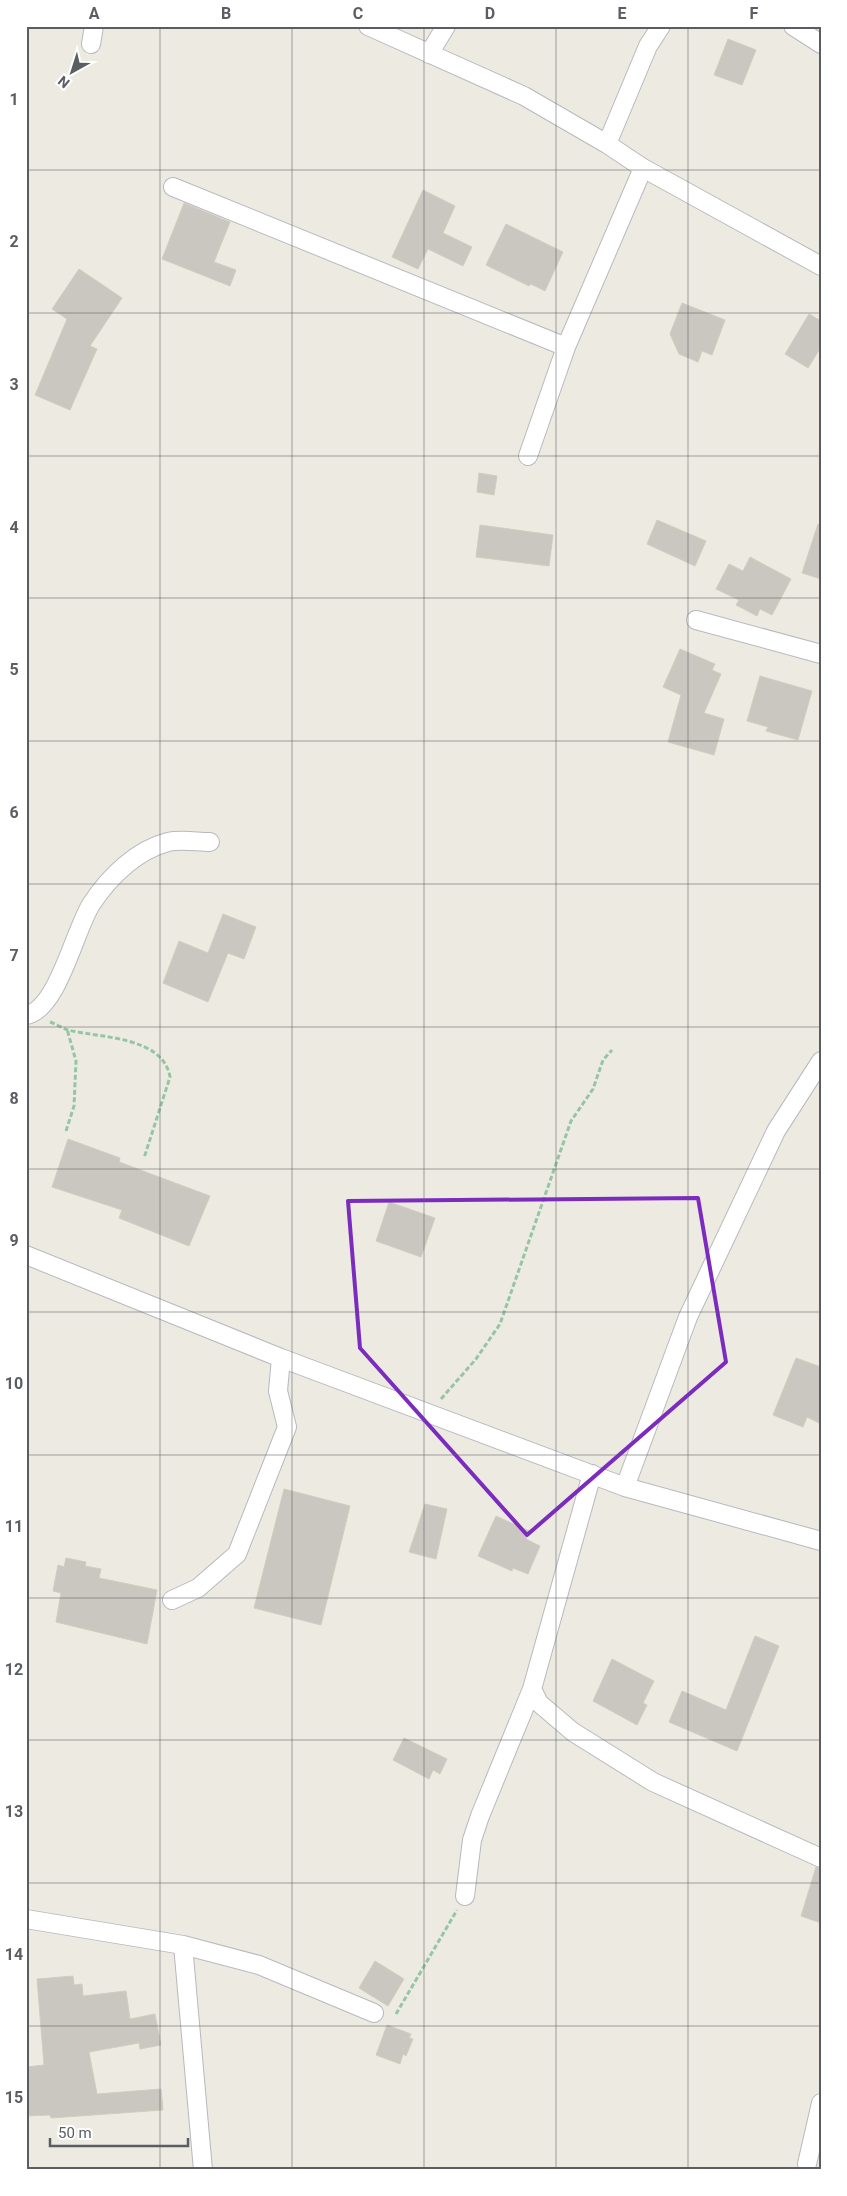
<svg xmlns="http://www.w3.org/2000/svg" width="847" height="2196" font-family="Roboto,sans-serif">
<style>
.building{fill:#cac7c0;stroke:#d1cdbf}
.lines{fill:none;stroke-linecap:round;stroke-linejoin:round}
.minor-casing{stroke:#b7b9be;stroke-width:20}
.path{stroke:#96c5a6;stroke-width:3;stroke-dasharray:5 2.5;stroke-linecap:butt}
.minor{stroke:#fff;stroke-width:18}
.marked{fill:none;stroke:#7b2cbf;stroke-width:4;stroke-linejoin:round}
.grid{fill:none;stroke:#5a5d62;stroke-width:1;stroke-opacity:0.55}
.neatline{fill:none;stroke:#5a5d62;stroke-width:2}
.grid-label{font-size:16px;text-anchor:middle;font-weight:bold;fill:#5a5d62}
</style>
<rect width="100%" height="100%" fill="#edebe1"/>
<path class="building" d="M728,39l28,11 -14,35 -28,-10z
M423,190l32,16 -12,27 29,14 -9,19 -35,-17 -10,20 -26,-12z
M184,203l46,19 -16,40 22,8 -6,16 -68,-27z
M506,224l57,28 -18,39 -14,-7 -2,2 -43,-21z
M79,269l43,29 -32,48 7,3 -27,61 -35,-15 32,-76 -15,-10z
M682,303l43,17 -13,35 -10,-4 -4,11 -19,-8 -9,-20z
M809,314l12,7v26l-13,21 -23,-14z
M479,473l18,3 -3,19 -17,-3z
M657,520l49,21 -11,25 -48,-22z
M818,524l3,1v54l-19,-6z
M480,525l73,10 -4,31 -73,-9z
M750,557l41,22 -19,36 -12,-6 -3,7 -21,-11 3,-5 -23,-11 13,-25 14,7z
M680,649l35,15 -3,6 9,4 -17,39 20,6 -10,36 -46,-13 13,-47 -18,-8z
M760,676l52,15 -14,49 -32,-9 2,-4 -21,-6z
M223,914l33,13 -12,32 -16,-6 -20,49 -45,-19 16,-42 29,12z
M68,1139l52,19 -1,4 91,34 -21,50 -70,-28 3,-8 -70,-23z
M389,1202l46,16 -14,39 -45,-16z
M796,1358l25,9v57l-14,-7 -4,10 -30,-12z
M284,1489l66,17 -29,119 -67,-17z
M425,1504l22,5 -11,50 -27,-7z
M496,1516l33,15 -3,8 14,7 -12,28 -15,-6 -1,3 -34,-15z
M66,1558l20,4 -1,4 16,3 -2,9 58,12 -10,54 -91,-22 5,-29 -8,-2 5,-26 6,2z
M755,1636l24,10 -42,105 -68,-29 13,-31 44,19z
M612,1659l42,22 -11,22 4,2 -10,20 -44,-24z
M404,1738l43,21 -7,15 -7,-4 -4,9 -36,-19z
M816,1867l5,1v55l-20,-7z
M375,1961l29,18 -16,27 -29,-18z
M73,1976l1,9 8,-1 1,12 43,-5 4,28 25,-5 6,31 -21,4 -1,-6 -50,9 8,42 64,-5 2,21 -112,8 -1,-3 -24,1v-49l18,-2 -7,-86z
M387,2025l24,9 -2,4 4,1 -7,17 -3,-2 -3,10 -24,-9z"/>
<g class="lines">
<g class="minor-casing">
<path id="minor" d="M368,26l156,70 83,48 36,24 178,98
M793,26l28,18
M91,44l3,-18
M429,54l17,-28
M607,144l41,-98 13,-20
M173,187l393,160
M528,456l38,-109 77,-179
M696,620l125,34
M26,1015c32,-5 49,-87 66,-112 18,-27 45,-53 76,-61 13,-3 29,0 42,0
M26,1255l255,103 344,129 196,54
M592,1474l-60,215 7,14 34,29 80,50 168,76
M625,1487l63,-170 88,-186 45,-70
M172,1600l26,-12 39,-34 50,-127 -9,-36 3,-33
M465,1896l7,-56 8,-24 52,-127
M26,1919l157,26 76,20 115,48
M183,1945l20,225
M807,2164l14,-61"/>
</g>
<path class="path" d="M50,1022c6,2 12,6 18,8 32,8 95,6 102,47l-26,81
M66,1131l8,-25 2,-45 -9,-32
M441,1399l35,-40 24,-35 71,-203 22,-32 10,-29 9,-10
M396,2014l61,-104"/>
<use href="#minor" class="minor"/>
</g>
<path class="marked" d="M698,1198l28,164 -199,173 -167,-187 -12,-147z"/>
<path class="grid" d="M160,26v2144M292,26v2144M424,26v2144M556,26v2144M688,26v2144M26,170h795M26,313h795M26,456h795M26,598h795M26,741h795M26,884h795M26,1027h795M26,1169h795M26,1312h795M26,1455h795M26,1598h795M26,1740h795M26,1883h795M26,2026h795"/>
<rect width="847" height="2196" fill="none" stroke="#ffffff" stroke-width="55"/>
<g transform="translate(72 72) rotate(219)" stroke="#ffffff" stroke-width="4" paint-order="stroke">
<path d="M0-4L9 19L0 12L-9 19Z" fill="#5a5d62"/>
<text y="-8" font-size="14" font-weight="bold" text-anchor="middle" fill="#5a5d62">N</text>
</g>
<path d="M50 2138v8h138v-8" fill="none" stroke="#5a5d62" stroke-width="2.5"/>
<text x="58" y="2138" font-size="15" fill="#5a5d62" stroke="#ffffff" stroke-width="4" paint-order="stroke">50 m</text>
<rect x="28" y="28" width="792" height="2140" class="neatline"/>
<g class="grid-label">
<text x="94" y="19">A</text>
<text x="226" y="19">B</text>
<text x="358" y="19">C</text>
<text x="490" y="19">D</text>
<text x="622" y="19">E</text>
<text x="754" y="19">F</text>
<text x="14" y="105">1</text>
<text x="14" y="247">2</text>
<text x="14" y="390">3</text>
<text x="14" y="533">4</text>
<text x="14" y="675">5</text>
<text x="14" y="818">6</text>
<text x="14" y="961">7</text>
<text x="14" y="1104">8</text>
<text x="14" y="1246">9</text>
<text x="14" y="1389">10</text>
<text x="14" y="1532">11</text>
<text x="14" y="1675">12</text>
<text x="14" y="1817">13</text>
<text x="14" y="1960">14</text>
<text x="14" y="2103">15</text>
</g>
</svg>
